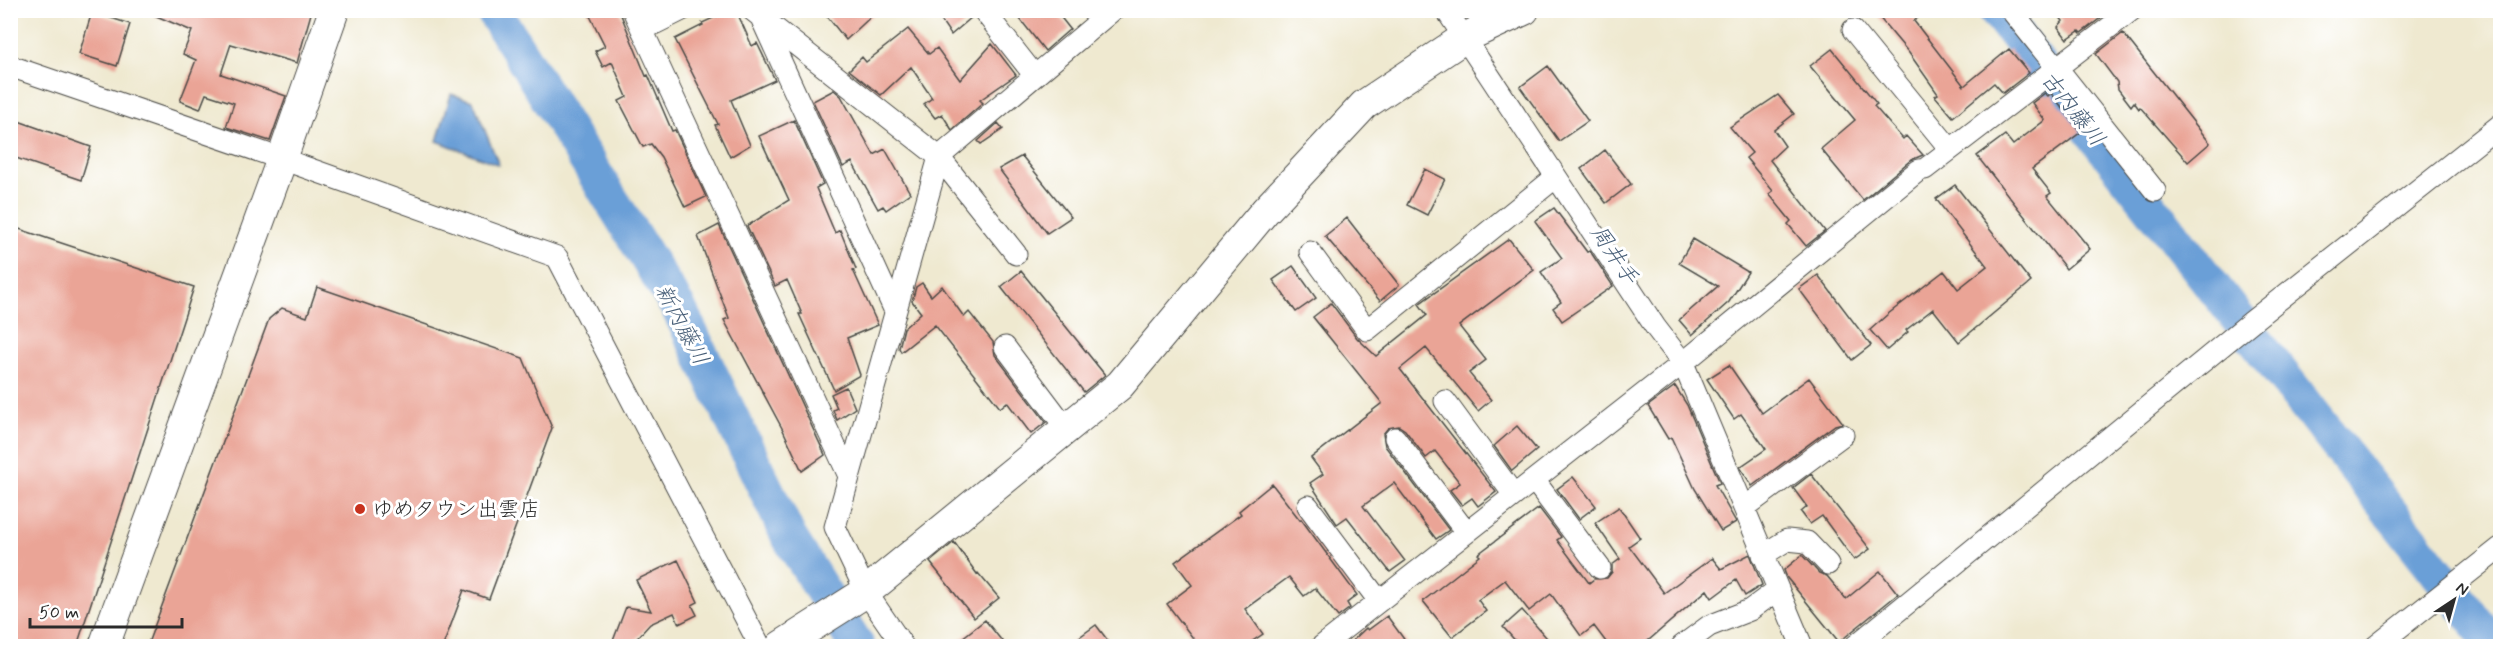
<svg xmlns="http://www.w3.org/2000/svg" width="2511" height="657" font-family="Mynerve,'Klee One',sans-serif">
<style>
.water{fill:#6b9fd7;stroke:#4b6581;stroke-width:1.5}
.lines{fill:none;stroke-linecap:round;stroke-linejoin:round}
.river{stroke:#6b9fd7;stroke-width:36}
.building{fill:#eaa496}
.street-casing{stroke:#484844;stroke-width:23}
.secondary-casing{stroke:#484844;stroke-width:32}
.street{stroke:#fff;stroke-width:21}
.secondary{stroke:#fff;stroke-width:30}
.poi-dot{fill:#c8321e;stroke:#fff;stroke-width:2}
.labels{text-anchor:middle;stroke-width:6;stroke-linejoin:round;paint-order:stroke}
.poi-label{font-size:21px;fill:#2b2b2b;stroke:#fff;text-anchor:start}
.water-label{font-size:22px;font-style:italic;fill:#485f78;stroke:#fff}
</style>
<rect width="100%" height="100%" fill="#fff"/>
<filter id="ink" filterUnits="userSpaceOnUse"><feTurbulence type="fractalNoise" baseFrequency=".0167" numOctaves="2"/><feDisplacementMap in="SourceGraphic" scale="12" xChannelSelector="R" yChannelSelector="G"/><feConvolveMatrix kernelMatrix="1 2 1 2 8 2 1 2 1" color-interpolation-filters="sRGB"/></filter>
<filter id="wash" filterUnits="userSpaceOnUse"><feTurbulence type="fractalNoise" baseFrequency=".008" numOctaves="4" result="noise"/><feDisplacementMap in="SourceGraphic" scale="24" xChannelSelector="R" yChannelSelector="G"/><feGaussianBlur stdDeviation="1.35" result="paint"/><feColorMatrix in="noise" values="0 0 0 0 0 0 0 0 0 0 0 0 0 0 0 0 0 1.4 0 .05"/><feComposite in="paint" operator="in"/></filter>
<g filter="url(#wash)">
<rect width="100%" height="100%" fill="#efe9d0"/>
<path class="water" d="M451,94l22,7 26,64 -62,-24z"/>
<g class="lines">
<path class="river" d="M493,10l186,299 110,228 68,109
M1996,10l499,636"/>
</g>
<g id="blocks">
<path class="building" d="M142,10h170l-15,53 -66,-19 -10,30 65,22 -16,45 -44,-14 8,-24 -28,-9 -6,15 -20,-8 16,-41 -13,-6 9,-23z
M587,10h32l27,66 2,-1 24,56 3,-1 31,67 -21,10 -24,-50 -10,-13 -8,3 -24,-46 8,-4 -15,-35 -9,5 -8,-16 10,-5z
M731,10h5l16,36 5,-3 18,37 -44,20 19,45 -20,12 -15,-32 3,-1 -43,-85 28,-14 -1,-2z
M822,10h56l-32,30z
M934,10h36l2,7 -21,18z
M1013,10h42l15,19 -25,22z
M1873,10h54l-13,11 50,65 45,-37 20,24 -26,20 -9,-10 -41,34 -18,-21 3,-2 -29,-41z
M2054,10h45l4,6 -22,17 -2,-2 -12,8 -9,-12 5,-6z
M92,12l38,12 -13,42 -38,-12z
M908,29l21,25 8,-6 23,32 32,-36 24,31 -36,25 3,3 -31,27 -10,-16 -7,4 -11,-14 8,-6 -21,-31 -30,28 -32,-25 13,-13 4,5z
M2123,33l87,110 -22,19 -48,-55 -1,2 -5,-7 -3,4 -13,-17 -1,-7 -21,-28z
M1832,49l45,55 -3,2 29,33 3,-3 17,19 -12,5 -48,40 -42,-51 34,-29 -45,-54z
M1548,66l40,55 -29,20 -39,-54z
M834,90l7,6 33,59 11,-6 25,44 -24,17 -3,-4 -5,3 -26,-47 -9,5 -30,-66z
M2045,93l3,3 3,-3 30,39 -49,37 19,24 -4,3 43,53 -24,20 -89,-113 28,-21 8,10 32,-25 -13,-17z
M1778,95l16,19 -20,16 11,16 -15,14 55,71 -19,15 -18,-22 3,-3 -22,-27 4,-3 -27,-33 6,-5 -22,-26z
M10,118l81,29 -10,33 -71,-24z
M794,120l29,64 -7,4 19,45 5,-3 16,39 -3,1 25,55 -31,13 13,37 -26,15 -35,-76h3l-15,-34 -12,6 -28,-60 42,-26 -30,-64z
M998,123l5,6 -22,15 -3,-3z
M1605,150l26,34 -25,19 -25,-34z
M1022,156l49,61 -24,16 -48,-64z
M1425,169l20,10 -18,36 -20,-10z
M1955,185l76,97 -72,60 -26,-33 -27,21 2,2 -21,18 -17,-20 18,-16 56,-43 14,18 29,-23 -51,-67z
M1554,208l33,44 3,-1 23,35 -51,35 -9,-13 8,-6 -20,-30 21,-14 -27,-37z
M1347,218l52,67 -19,16 -55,-65z
M719,225l106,230 -23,16 -19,-41 -59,-110 5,-2 -31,-82z
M10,226l184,61 -117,359h-67z
M1509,239l25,31 -75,56 27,34 -17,13 22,27 -13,11 -52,-63 -26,21 96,123 -18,14 -6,-8 -10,7 -12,-15 10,-7 -25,-32 -9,7 -21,-28 -6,-4 -11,2 -5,6 2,12 64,84 -13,9 -42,-56 -31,23 42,55 -15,11 -43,-55 -10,7 -27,-41 13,-9 -12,-16 71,-55 -69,-86 18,-14 26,35 19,18 51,-41 -8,-11z
M1693,239l55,33 -19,30 -37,33 -13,-15 39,-34 -39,-23z
M1293,266l23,32 -20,14 -23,-32z
M1021,271l84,104 -21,17 -83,-105z
M1818,275l53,70 -19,15 -53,-71z
M922,283l9,13 11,-10 22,31 5,-5 24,30 2,13 51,67 -15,12 -24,-32 -7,6 -65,-83 -34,27 -2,-4 5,-20 17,-15 -9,-12 4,-14z
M317,287l206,71 29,70 -63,171 -25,-9 -21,56h-296l122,-327 13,-11 25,9z
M1729,365l33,48 47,-35 34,45 -8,2 -83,61 -12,-19 26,-18 -25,-35 -7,5 -27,-40z
M1675,386l12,19 33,78 -5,2 21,37 -15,9 -26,-42 -24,-52 -3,2 -20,-33z
M846,387l9,21 -18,12 -4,-10 4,-2 -6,-14z
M1517,426l20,24 -25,21 -18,-25z
M1811,474l59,75 -16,11 -32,-44 -12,8 -9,-12 6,-5 -14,-19z
M1573,477l23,29 -17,13 -22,-30z
M1272,484l28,36 1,-1 56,76 -10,8 3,5 -12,9 -23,-29 -11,8 -15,-19 -44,32 18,25 -18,12h-46l-32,-42 25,-19 -17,-23 66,-48 -2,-3z
M1619,507l21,31 -11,8 35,47 48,-35 9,11 29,-15 12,31 -17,11 -9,-16 -24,18 -5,-8 -65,56h-33l-15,-20 -13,10 -30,-42 -22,17 -24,-31 -27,20 8,11 -34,26 -29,-36 57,-45 -2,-2 61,-46 22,29 -4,3 32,43 5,-4 13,-1 5,-6v-7l8,-6 -25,-36z
M954,542l23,32 1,-1 21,25 -25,20 -44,-56z
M1802,555l17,18 8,3 19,23 34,-28 18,23 -59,48 -52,-64 -3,-8z
M678,560l20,42 -6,3 5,10 -18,9 -5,-11 -24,11 -20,22h-19l15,-39 25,4 -15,-31z
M1522,610l32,36h-34l-17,-19z
M1387,616l22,30h-62l19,-18 2,2z
M985,620l21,26h-54z
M1096,625l16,21h-45z"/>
</g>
</g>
<g filter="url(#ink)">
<use href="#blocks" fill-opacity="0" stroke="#484844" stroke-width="1.5"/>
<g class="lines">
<g class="street-casing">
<path id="street" d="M633,10l216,466
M752,10l187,147 77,97
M983,10l52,66
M1446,10l210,318 27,35 119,283
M2011,10l144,181
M762,20l132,289
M642,30l40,-20
M1853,30l97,119
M10,66l272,93 275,98 203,389
M1310,252l57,78 189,-153
M1005,347l61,81
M1445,401l69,94
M1395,438l71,94
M1534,480l66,88
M1308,506l71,95
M1744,508l99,-73
M1763,555l24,-15 20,2 21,22
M903,646l-37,-54 -31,-65 104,-370 174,-147
M1322,646l361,-283 236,-193 6,-1 207,-159
M1682,646l27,-20 41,-16 27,-20
M1855,646l396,-324 249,-197
M2376,646l124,-98"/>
</g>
<g class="secondary-casing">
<path id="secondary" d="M104,646l178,-487 52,-149
M781,646l85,-54 254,-207 145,-174 99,-106 100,-67 60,-28"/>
</g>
<use href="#street" class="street"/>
<use href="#secondary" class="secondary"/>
</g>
</g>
<circle class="poi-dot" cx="360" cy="509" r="6"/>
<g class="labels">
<g class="poi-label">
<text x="372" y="516">ゆめタウン出雲店</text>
</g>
<g class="water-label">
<text transform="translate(2074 108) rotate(52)" y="8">古内藤川</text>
<text transform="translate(1615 254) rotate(56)" y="8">周井手</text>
<text transform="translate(683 324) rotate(62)" y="8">新内藤川</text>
</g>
</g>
<rect width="2511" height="657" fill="none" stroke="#fff" stroke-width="36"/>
<g transform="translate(2454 600) rotate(36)" stroke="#ffffff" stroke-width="4.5" paint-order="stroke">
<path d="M0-4.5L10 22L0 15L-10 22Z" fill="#2b2b2b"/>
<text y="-9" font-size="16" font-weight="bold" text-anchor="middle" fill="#2b2b2b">N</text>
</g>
<path d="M30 618v9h152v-9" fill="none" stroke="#2b2b2b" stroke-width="3"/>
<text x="39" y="618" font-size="18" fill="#2b2b2b" stroke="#ffffff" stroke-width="4.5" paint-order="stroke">50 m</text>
</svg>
